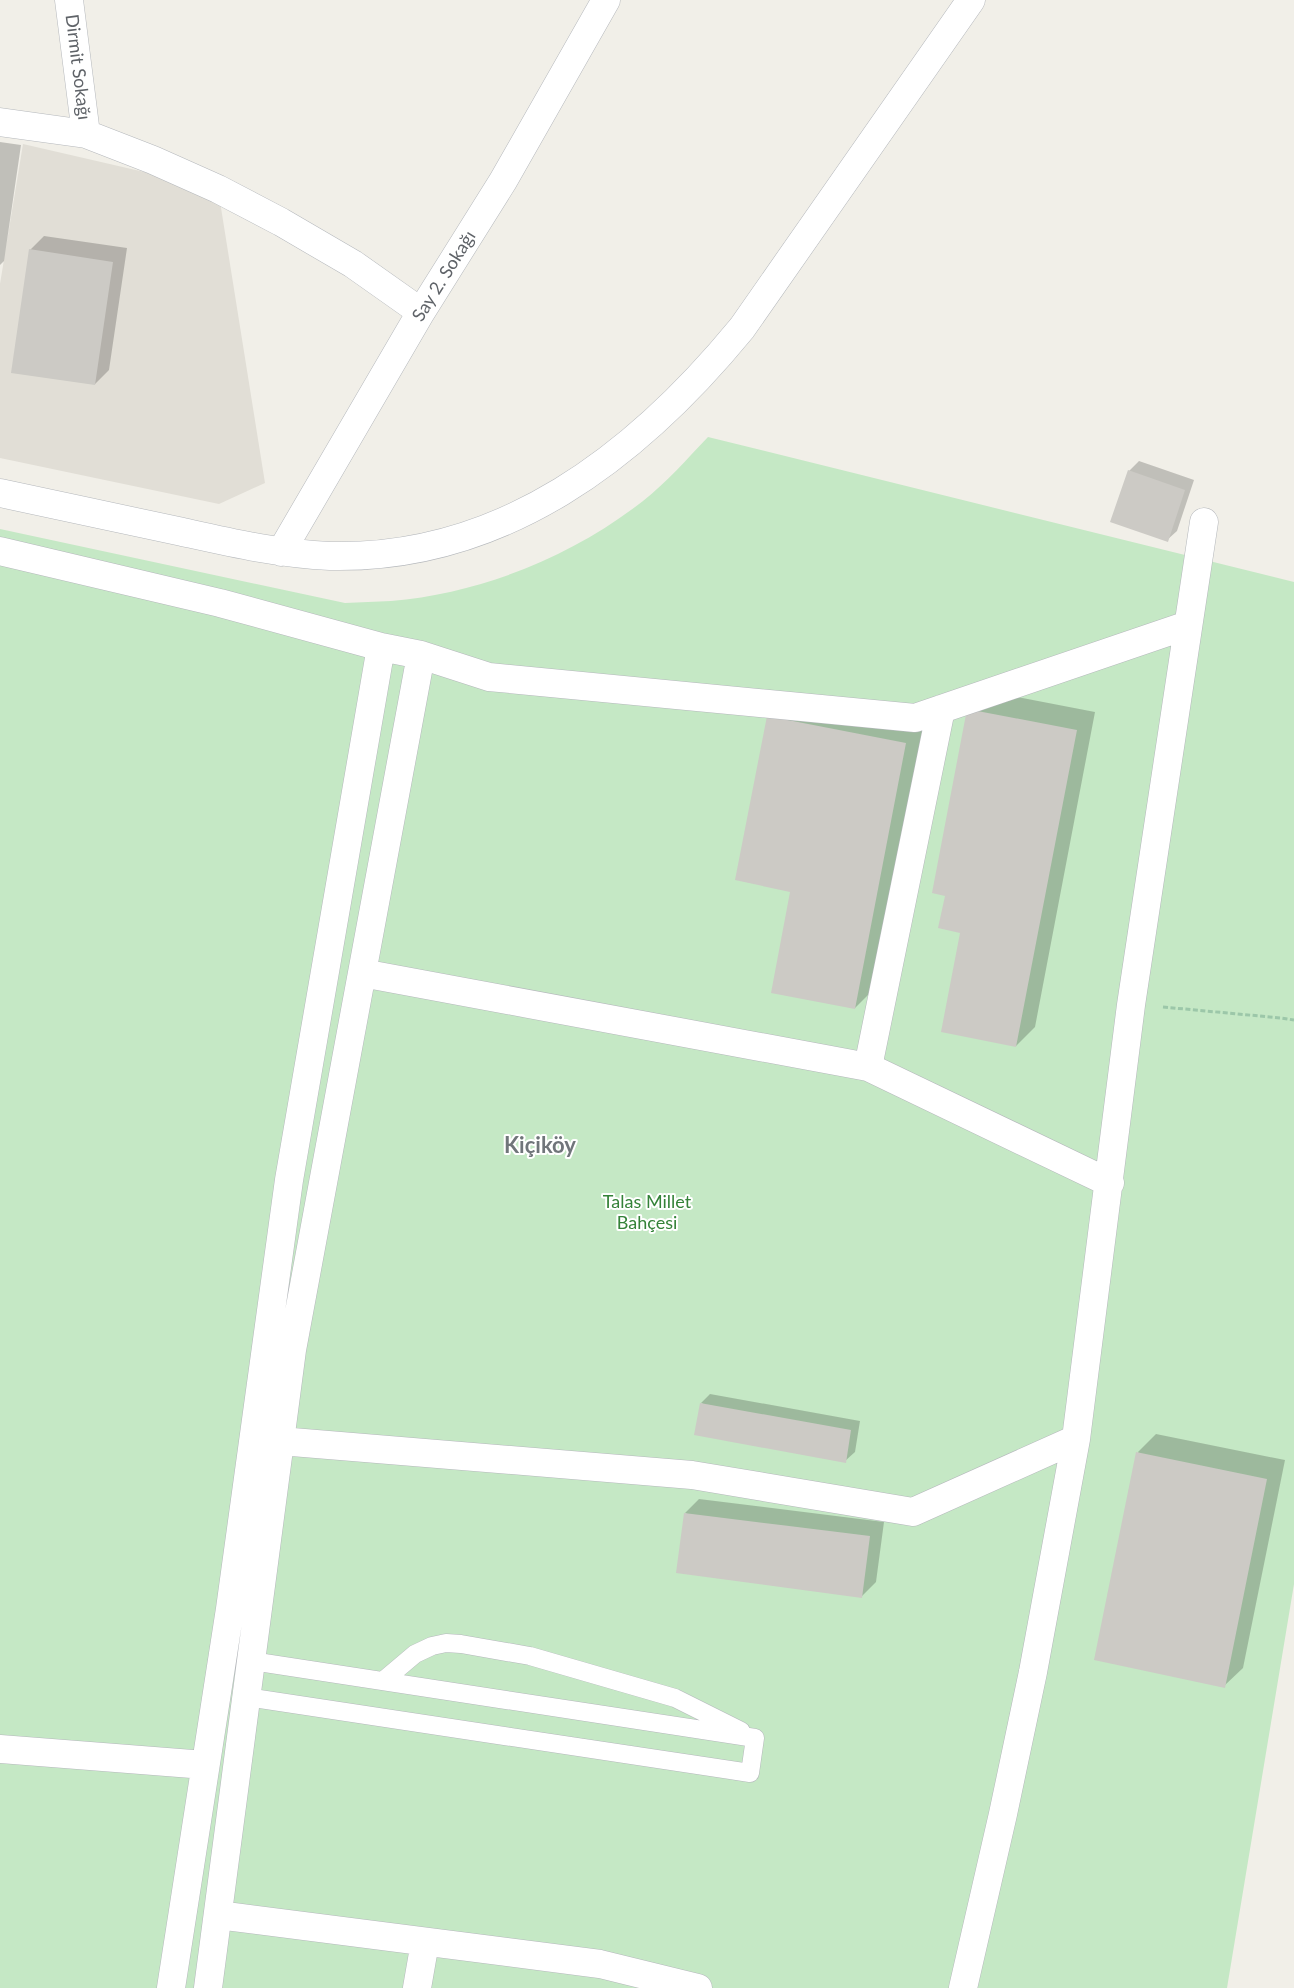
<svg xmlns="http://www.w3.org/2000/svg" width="1294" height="1988" font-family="Lato,sans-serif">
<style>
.education{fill:#e1ded6}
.green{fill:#c5e8c5}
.shadow{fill:#0003}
.building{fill:#cccac5}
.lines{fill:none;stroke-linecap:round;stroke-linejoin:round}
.service-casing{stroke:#b5b8bc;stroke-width:19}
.minor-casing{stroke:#b5b8bc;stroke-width:29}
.path{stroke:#9cc7a9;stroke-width:3;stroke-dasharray:5 2.5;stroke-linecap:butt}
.service{stroke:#fff;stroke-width:18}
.minor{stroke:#fff;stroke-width:28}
.labels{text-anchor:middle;stroke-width:4;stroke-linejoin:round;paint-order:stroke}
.street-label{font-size:18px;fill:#5f6368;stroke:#fff}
.park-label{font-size:18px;fill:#348238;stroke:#fff}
.district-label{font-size:22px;font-weight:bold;fill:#70757a;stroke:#fff}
</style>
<rect width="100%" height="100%" fill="#f1efe8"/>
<path class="education" d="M23,144l195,45 47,294 -46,21 -219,-46v-174z"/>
<path class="green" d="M708,437l586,145v1002l-67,404h-1227v-1459l345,74c15,-1 31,-1 46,-2 91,-8 180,-44 252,-100 24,-19 44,-42 65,-64z"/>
<path class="shadow" d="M0,142l21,3 -17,116 -4,4z
M44,236l83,12 -18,122 -14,14 -65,-134z
M1139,461l55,19 -17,51 -10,9 -38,-69z
M987,691l108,21 -60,315 -19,19 -54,-114 -16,-37 22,-186z
M768,716l156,8 -50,265 -19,19 -64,-117z
M710,1394l150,27 -5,31 -10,9 -144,-58z
M1156,1434l129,26 -42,208 -19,18 -86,-234z
M699,1499l185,23 -8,60 -14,14 -177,-83z"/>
<path class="building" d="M29,249l84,13 -18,123 -84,-12z
M1128,470l57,20 -17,52 -58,-20z
M967,709l110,21 -61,317 -75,-15 19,-99 -22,-5 7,-32 -13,-3z
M767,716l139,27 -51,266 -84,-16 19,-101 -55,-12z
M700,1403l151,27 -5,33 -152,-28z
M1136,1452l131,27 -42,209 -131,-28z
M684,1513l186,23 -8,62 -186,-25z"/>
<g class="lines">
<g class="service-casing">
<path id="service" d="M251,1661l504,77
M383,1681l32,-27 17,-8 14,-3 15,1 69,12 145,42 66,33
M246,1697l504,76 5,-35"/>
</g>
<g class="minor-casing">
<path id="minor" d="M69,0l17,134
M0,122l86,12 67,26 65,29 63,33 72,42 68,48
M0,493c59,13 119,25 178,38 50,11 100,23 152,25 173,4 307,-100 412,-228l229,-328
M0,551l220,52 161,44 40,8 68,22 426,41 273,-93
M281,552l140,-240 82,-131 103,-181
M362,973l506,94 73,-358
M868,1067l242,116
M280,1441l412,34 221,37 163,-73
M0,1749l205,16
M218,1915l382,49 98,24
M171,1988l59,-379 59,-429 92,-533
M208,1988l84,-638 129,-695
M417,1988l8,-46
M963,1988l40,-174 30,-142 43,-233 55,-434 73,-483"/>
</g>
<path class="path" d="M1163,1007l118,11 13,2"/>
<use href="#service" class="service"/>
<use href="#minor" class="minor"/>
</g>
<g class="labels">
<g class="street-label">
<text transform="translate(78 67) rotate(83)" y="6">Dirmit Sokağı</text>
<text transform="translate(444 276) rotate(-58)" y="6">Say 2. Sokağı</text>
</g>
<g class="park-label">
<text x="647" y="1208">Talas Millet<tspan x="647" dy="21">Bahçesi</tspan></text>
</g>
<g class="district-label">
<text x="540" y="1153">Kiçiköy</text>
</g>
</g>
</svg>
